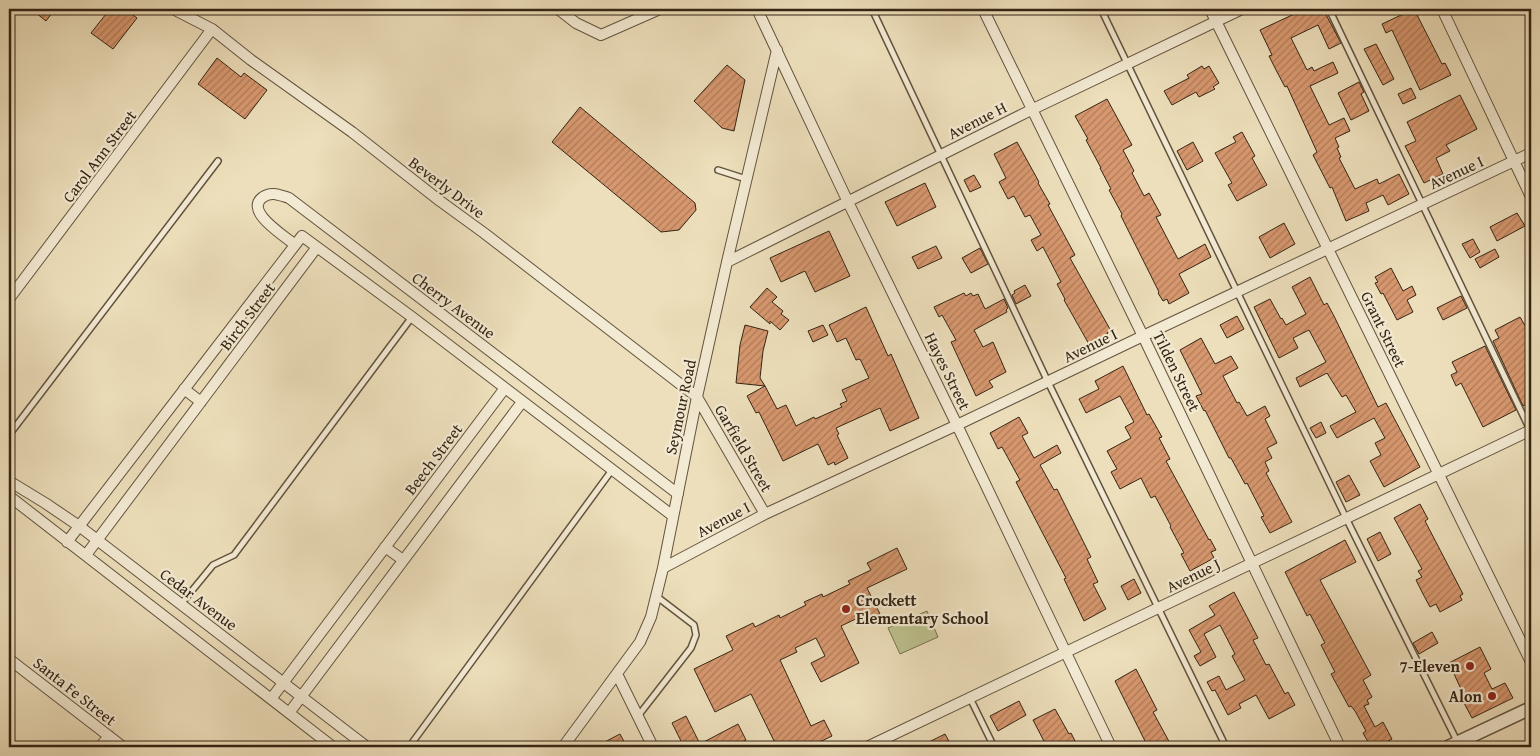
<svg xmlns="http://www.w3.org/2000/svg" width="1540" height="756" font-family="'Gentium Book Plus',serif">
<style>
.park{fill:#bcc18e;stroke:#787251}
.building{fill:url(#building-hatch);stroke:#342414}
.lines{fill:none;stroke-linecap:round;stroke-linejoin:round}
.service-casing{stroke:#62533e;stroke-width:8}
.minor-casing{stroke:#62533e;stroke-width:12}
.tertiary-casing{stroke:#62533e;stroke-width:15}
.service{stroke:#f3ead3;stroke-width:5}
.minor{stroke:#f3ead3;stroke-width:10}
.tertiary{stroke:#f3ead3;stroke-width:12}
.poi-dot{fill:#8f2418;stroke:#f3ead3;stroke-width:2}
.labels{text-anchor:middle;stroke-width:4.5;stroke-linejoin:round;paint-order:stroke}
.street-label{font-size:16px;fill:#342414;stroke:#f3ead3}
.poi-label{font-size:16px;font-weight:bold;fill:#342414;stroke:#f3ead3;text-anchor:end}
</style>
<defs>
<pattern id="building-hatch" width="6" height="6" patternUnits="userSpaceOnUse" patternTransform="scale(1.25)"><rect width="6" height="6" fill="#d8986f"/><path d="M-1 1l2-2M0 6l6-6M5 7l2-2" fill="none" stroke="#b07c5a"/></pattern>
</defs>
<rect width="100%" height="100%" fill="#eddfbb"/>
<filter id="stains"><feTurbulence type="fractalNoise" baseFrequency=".004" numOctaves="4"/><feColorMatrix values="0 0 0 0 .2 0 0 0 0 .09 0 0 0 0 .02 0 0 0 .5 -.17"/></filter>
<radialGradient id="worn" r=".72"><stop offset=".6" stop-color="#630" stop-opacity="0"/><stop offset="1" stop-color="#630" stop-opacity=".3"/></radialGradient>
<path class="park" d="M927,611l11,26 -38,17 -12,-26z"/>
<path class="building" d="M31,9h24l-9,12z
M110,9h15l12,9 -24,31 -22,-16z
M1305,9h18l18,34 -12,6 -11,-24 -27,13 16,32 5,-3 2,4 19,-9 5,11 -28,13 19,39 15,-7 6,13 -15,7 4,9 -2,1 4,9 -2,1 16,31 22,-10 2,5 20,-10 10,20 -21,11 -5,-10 -17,8 3,8 -23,10 -14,-34 -2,1 -17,-33 4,-3 -30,-66 -2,1 -9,-17 -7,-14 3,-1 -12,-25z
M1414,9l28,55 3,-1 6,12 -31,15 -28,-60 -6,3 -4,-9z
M1376,44l18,35 -11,6 -19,-36z
M217,58l24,19 3,-4 23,17 -22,29 -47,-35z
M727,65l18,15 -11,51 -12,-3 -28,-27z
M1202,66l2,3 5,-3 10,17 -6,4 2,2 -16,8 -3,-5 -24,13 -8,-14 25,-13 -2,-3z
M1359,82l5,10 -3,2 8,17 -18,9 -13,-27z
M1411,88l5,10 -13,6 -5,-10z
M1460,95l17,34 -31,16 4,6 -14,7 7,16 -19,9 -19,-37 11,-5 -9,-19z
M1107,99l25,46 -9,5 11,21 -2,2 12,23 5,-3 12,22 -5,2 22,42 27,-15 6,13 -32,17 10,19 -20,11 -2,-5 -4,2 -5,-8 1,-1 -38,-76 1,-2 -13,-24 2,-1 -11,-21h1l-15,-28 2,-1 -13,-23z
M580,107l115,96 1,7 -17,20 -18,2 -109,-90z
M1242,132l13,24 -3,2 15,27 -30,16 -9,-16 4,-2 -17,-30 21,-11 -3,-5z
M1017,142l22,40 -1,1 12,21 -2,1 27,50 -5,3 41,73 -4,2 1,3 -18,10 -26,-46 1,-1 -8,-15 4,-2 -18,-35 -6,4 -6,-11 10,-5 -11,-20 -5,2 -11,-21 -6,3 -9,-17 7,-4 -12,-24z
M1193,142l10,19 -16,9 -10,-19z
M974,175l7,12 -11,5 -6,-12z
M925,183l11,24 -39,19 -12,-24z
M1517,213l8,13 -28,15 -7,-14z
M1284,223l11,21 -25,14 -11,-21z
M829,231l21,45 -35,16 -10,-21 -24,11 -11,-24z
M1473,239l7,13 -10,6 -8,-14z
M936,246l6,12 -24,11 -6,-12z
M980,248l8,16 -17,9 -9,-15z
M1495,249l4,8 -19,11 -5,-9z
M1391,268l12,23 9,-5 4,9 -9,5 6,12 -16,8 -14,-27 -2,1 -6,-11 3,-1 -3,-5z
M1310,277l14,28 3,-2 7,13 44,91 8,-4 34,64 -36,20 -14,-26 11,-6 -6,-12 10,-5 -11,-20 -37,20 -7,-12 26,-14 -10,-17 -4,2 -15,-24 -27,14 -4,-9 30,-16 -17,-32 -16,8 5,10 -19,10 -25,-51 16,-8 11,20 1,-1 4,7 20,-11 -14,-27z
M1025,285l6,11 -15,8 -4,-9 3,-2 -1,-2z
M767,288l10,9 -5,5 11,9 -2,3 8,6 -9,10 -10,-9v3l-20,-17z
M964,293l2,3 5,-3 2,3 5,-2 7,15 19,-10 4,9 -2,2 1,2 -33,18 9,17 10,-5 13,30 -17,9 4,6 -17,9 -25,-54 5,-2 -14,-25 -3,2 -5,-10z
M1461,296l6,12 -24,12 -6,-12z
M866,307l22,49 3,-2 28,64 -29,13 -10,-23 -44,20 3,6 -2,1 11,23 -13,7 -1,-3 -6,3 -10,-21 -35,17 -24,-49 -3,1 -9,-17 18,-10 12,23 9,-4 10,21 18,-9 1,2 27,-12 -2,-3 7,-3 -5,-11 27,-12 -9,-19 -4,1 -10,-22 -9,4 -8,-17z
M1237,316l7,13 -17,9 -7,-13z
M1520,317l7,12 4,-2v75l-8,4 -30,-65 6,-3 -4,-8z
M745,325l23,6 -5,20 -3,27 5,8 -29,-3 4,-38z
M823,325l5,10 -15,7 -5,-11z
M1201,338l14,26 16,-8 7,12 -15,8 14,27 2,-1 8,14 18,-10 5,10 -5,3 12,24 -10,5 5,10 -7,4 4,9 -3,2 26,49 -22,11 -9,-16 3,-1 -17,-33 -2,1 -14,-26h-2l-24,-48 -1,1 -8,-15 6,-2 -22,-44z
M1485,346l31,64 -33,17 -22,-44 -5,3 -5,-11 6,-3 -5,-10z
M1123,366l24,49 2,-1 13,23 -3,1 11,21 -4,2 43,79 1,-1 6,11 -5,2 3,6 -24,13 -9,-17 3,-1 -14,-26 1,-1 -16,-30 -4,2 -10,-20 -21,11 -9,-17 6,-3 -10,-18 24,-13 -6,-11 9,-5 -14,-26 -34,17 -7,-14 20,-10 -4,-8z
M1019,417l9,16 -6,3 12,22 23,-13 4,8 -21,12 14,25 3,-1 34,68 -4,2 11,23 -5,2 13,25 -22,12 -20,-42 2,-1 -50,-96 4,-2 -18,-33 -4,2 -8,-16z
M1321,422l5,11 -10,5 -6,-10z
M1349,475l11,20 -14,7 -10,-20z
M1420,504l8,15 -3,2 38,73 -3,2 2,4 -22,12 -4,-8 -6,3 -7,-13 -7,-14 6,-3 -4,-6 4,-2 -28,-51z
M1380,532l11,22 -13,7 -11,-22z
M1345,540l11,22 -36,18 51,95 -8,5 9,17 -5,3 2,4 -5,2 11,21 8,-5 9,17 -15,8h-6l-8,-14 3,-2 -11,-20 -4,-5 -2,1 -18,-33 4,-2 -14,-27 4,-2 -15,-29 -3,2 -22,-44z
M897,548l10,21 -40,19 13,26 -13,6 -3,-5 -23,11 18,37 -38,19 -10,-19 14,-7 -9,-18 -21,10 2,4 -17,8 31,66 13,-6 8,16 -23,11h-32l-26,-53 -36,18 -21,-43 39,-19 -7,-14 27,-13 2,4 24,-12 1,3 26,-13 -2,-3 18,-8 1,3 27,-13 -2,-3 23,-11 -4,-7z
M1134,579l7,14 -13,7 -7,-14z
M1234,592l24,46 -5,2 13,25 3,-1 16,30 3,-2 7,13 -26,14 -13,-24 -17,9 2,4 -13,7 -13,-25 -3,1 -5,-9 12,-6 7,14 19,-10 -13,-24 3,-2 -15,-29 -16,9 12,23 -16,9 -6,-10 7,-4 -12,-22 26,-15 -6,-9z
M1432,632l6,11 -19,11 -6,-11z
M1480,647l11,22 -7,4 8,16 13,-6 8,15 -41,20 -9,-17 3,-1 -17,-37z
M1136,669l21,41 -4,2 19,35h-24l-33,-66z
M1019,701l7,14 -28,16 -8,-15z
M1055,709l14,25 2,-1 7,14h-31l-14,-27z
M686,716l14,28 38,-20 8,16 -14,7h-48l-12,-24z
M620,734l7,13h-32z
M945,734l7,13h-33z"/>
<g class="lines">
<g class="service-casing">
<path id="service" d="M872,9l176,373 178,365
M1101,9l245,509 111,223
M1329,9l202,423
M718,170l28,9
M9,435l209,-274
M181,604l32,-39 21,-10 178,-238
M970,698l24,49
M638,716l53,-68 5,-13 -2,-10 -38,-29
M409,747l203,-277"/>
</g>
<g class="minor-casing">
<path id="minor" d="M173,9l39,20 39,31 101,72 88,69 44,32 213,164 68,117
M558,9l18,14 25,12 59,-26
M757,9l91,193 109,223 154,322
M983,9l160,327 197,411
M1210,9l321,653
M1442,9l89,188
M295,245c-10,-9 -52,-34 -32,-48 9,-6 16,-2 26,1l389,296
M727,262l304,-152 211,-101
M9,299l203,-270
M184,389l17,13
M9,481l36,22 34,23 288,221
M9,496l324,251
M67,542l235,-306 110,81 261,199
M385,547l18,13
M86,555l231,-308
M663,568l102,-54 192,-89 186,-89 388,-183
M9,659l114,88
M617,674l36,73
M271,699l234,-311
M289,713l233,-311
M100,747l9,-11
M563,747l77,-105 11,-25 12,-49 34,-171 30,-135 50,-212
M867,747l664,-317"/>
</g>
<g class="tertiary-casing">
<path id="tertiary" d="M1448,747l83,-39"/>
</g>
<use href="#service" class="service"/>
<use href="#minor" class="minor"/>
<use href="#tertiary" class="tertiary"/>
</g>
<g class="poi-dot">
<circle cx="846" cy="609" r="5"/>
<circle cx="1470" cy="666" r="5"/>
<circle cx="1492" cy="696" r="5"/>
</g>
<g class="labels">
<g class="street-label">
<text transform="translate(977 120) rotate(-27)" y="6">Avenue H</text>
<text transform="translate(99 156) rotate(-53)" y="6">Carol Ann Street</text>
<text transform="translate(1456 172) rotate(-25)" y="6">Avenue I</text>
<text transform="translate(447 187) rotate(37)" y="6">Beverly Drive</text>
<text transform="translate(454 305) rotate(37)" y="6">Cherry Avenue</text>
<text transform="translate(247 316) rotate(-53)" y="6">Birch Street</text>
<text transform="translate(1384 329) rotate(64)" y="6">Grant Street</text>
<text transform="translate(1090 345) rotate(-26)" y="6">Avenue I</text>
<text transform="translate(948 371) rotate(64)" y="6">Hayes Street</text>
<text transform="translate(1177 371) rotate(64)" y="6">Tilden Street</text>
<text transform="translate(680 407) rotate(-78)" y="6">Seymour Road</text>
<text transform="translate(744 448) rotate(60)" y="6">Garfield Street</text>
<text transform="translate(433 459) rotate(-53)" y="6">Beech Street</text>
<text transform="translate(723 519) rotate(-28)" y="6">Avenue I</text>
<text transform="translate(1193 575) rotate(-26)" y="6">Avenue J</text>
<text transform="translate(199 599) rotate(37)" y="6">Cedar Avenue</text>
<text transform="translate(75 691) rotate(38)" y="6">Santa Fe Street</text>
</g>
<g class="poi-label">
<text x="856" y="606" text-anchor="start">Crockett<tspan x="856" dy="18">Elementary School</tspan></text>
<text x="1460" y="672">7-Eleven</text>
<text x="1482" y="702">Alon</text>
</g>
</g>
<rect width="1540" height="756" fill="none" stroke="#eddfbb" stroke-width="30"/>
<rect x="10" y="10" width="1520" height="736" fill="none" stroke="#342414" stroke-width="2.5"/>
<rect x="15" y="15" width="1510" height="726" fill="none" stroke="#342414"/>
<rect width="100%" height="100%" filter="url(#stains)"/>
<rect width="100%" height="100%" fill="url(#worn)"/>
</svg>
